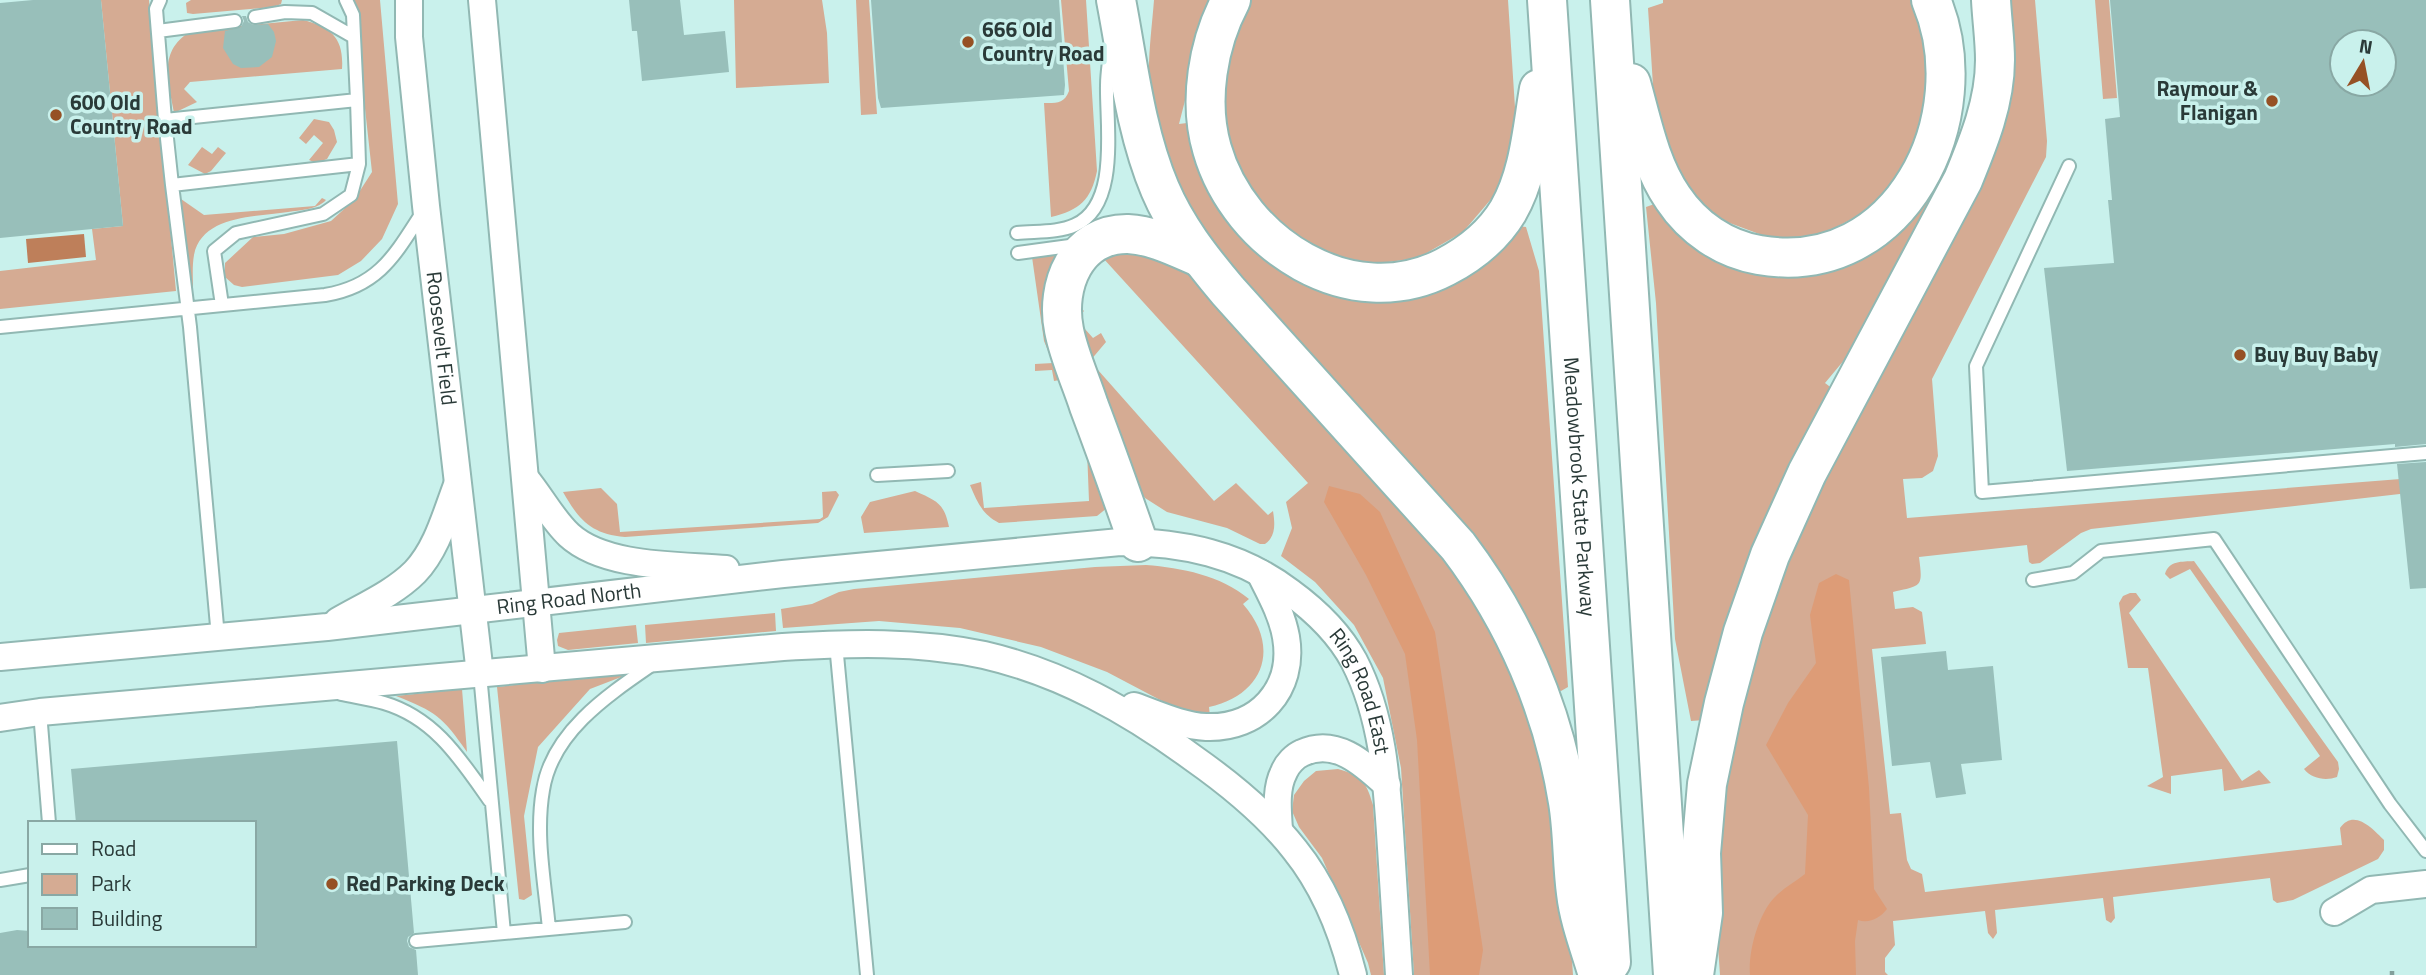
<svg xmlns="http://www.w3.org/2000/svg" width="2426" height="975" font-family="'Titillium Web',sans-serif">
<style>
.green{fill:#d5ab93}
.forest{fill:#dd9c77}
.water{fill:#be7f5a}
.building{fill:#98bfba;fill-rule:evenodd}
.lines{fill:none;stroke-linecap:round;stroke-linejoin:round}
.service-casing{stroke:#91b8b3;stroke-width:16}
.minor-casing{stroke:#91b8b3;stroke-width:30}
.motorway-casing{stroke:#91b8b3;stroke-width:42}
.path{stroke:#829f9b;stroke-width:4.5;stroke-dasharray:5 3.5;stroke-linecap:butt}
.service{stroke:#fff;stroke-width:12}
.minor{stroke:#fff;stroke-width:26}
.motorway{stroke:#fff;stroke-width:38}
.poi-dot{fill:#965125;stroke:#c9f1ec;stroke-width:2.5}
.labels{text-anchor:middle;stroke-width:7;stroke-linejoin:round;paint-order:stroke}
.poi-label{font-size:21px;font-weight:bold;fill:#2a3a38;stroke:#c9f1ec;text-anchor:start}
.street-label{font-size:21px;fill:#2a3a38;stroke:#c9f1ec}
</style>
<rect width="100%" height="100%" fill="#c9f1ec"/>
<path class="green" d="M101,0h48l27,291 -176,18v-38l96,-11 -4,-31 31,-3z
M191,0h91l-1,4 -8,3 -80,7 -6,-1 -1,-10z
M353,0h27l18,204 -16,35 -21,22 -23,14 -96,12 -8,-2 -9,-8v-14l28,-26 31,-3 47,-13 23,-21 18,-28z
M734,0h88l5,33 2,50 -93,5z
M856,0h13l8,114 -16,1z
M1061,0h25l11,171c-6,29 -17,39 -46,46l-7,-114c12,0 20,1 25,-12z
M1154,0h61l-11,26 -25,98 16,-2 16,58 156,111 143,-66 16,2 13,44 29,416 -7,4 -4,-1 -347,-449c-33,-53 -57,-96 -61,-160 -1,-26 3,-55 5,-81z
M1244,0h264l8,123 -4,36 -20,39 -29,34 -45,26 -44,6 -49,-11 -45,-28 -28,-28 -26,-44 -8,-41 13,-88z
M1663,0h253l14,56 -8,62 -19,51 -34,41 -46,24 -45,7 -59,-22 -37,-33 -26,-54 -8,-124 15,-5z
M2010,0h25l12,141 -1,16 -114,222 6,77 -5,15 -11,7 -19,1 4,39 519,-41v14l-335,38 -10,4 -41,30 -8,1 -3,-2 -2,-17 -108,12c4,31 3,28 -26,35l2,17 18,-2 9,5 4,32 -54,5 18,165 11,-1 6,47 4,9 11,5 3,18 417,-47 -2,-17c14,-20 33,1 44,12v10l-6,9 -85,41 -16,3 -4,-3 -3,-22 -157,19 2,21 -4,5 -5,-3 -3,-22 -108,12 2,23 -4,6 -5,-6 -3,-22 -92,10 2,24 -10,13v14l3,3h-168l-6,-87 1,-73 40,-180 91,-208 150,-278 15,-47 4,-54z
M2095,0h14l8,98 -14,1z
M303,20c29,7 41,19 39,49l-152,13 -6,7 13,13 -23,11c-6,-33 -16,-62 17,-82z
M314,119l15,3 5,8 3,12 -10,17 -11,4 -7,-3 14,-17 -9,-8 -8,9 -7,-6z
M202,147l10,7 6,-7 8,6 -15,18 -6,3 -17,-9z
M1934,178l12,4 -96,171 -25,30 8,6 -129,331 -13,1 -16,-82 -19,-336 -10,-96 17,-6 139,66z
M322,198l4,2 -2,2c-11,8 -23,8 -36,10 -32,5 -86,3 -94,43 -2,11 -1,23 -1,33l-4,1 -8,-90 23,16 111,-9z
M1103,248l65,1 305,337 49,91 44,192 7,106h-159l-13,-207 -18,-90 -29,-53 -39,-43 -34,-26 11,-28 -6,-26 22,-19 -205,-225z
M1066,250l-1,129 -11,2 -2,-11 -17,1v-7l18,-1 -9,-22 -12,-84z
M1074,304h3l7,7 -8,8 17,19 8,-5 5,9 -16,19 124,140 22,-18 32,32 5,-4c2,13 3,25 -8,33h-5l-33,-16 -60,-16 -22,-14 -17,-27 -17,-36 -40,-125z
M1087,450l20,58 -10,8 -98,7c-17,-9 -22,-21 -29,-38l11,-3 3,26 105,-7z
M601,488l16,16 3,28 200,-13 3,-2 -1,-25 14,-1 3,4 -11,22 -10,6 -193,14c-34,-3 -46,-17 -62,-45z
M915,491c22,10 29,12 34,36l-85,6 -3,-16 9,-15z
M2194,561l144,201 1,7 -2,8c-11,4 -25,2 -33,-8l16,-13 -130,-187 -20,10 -5,-5c4,-14 17,-12 29,-13z
M1146,565c36,3 74,10 103,34l-6,5c38,43 21,91 -34,103l1,10 -29,-6 -74,-39 -66,-25 -81,-19 -81,-7 -96,7 -2,-19 31,-5 27,-12 15,-3 241,-22z
M2130,593h6l5,7 -12,13 113,168 17,-11 12,13 -47,8 -2,-22 -51,7v18l-24,-8 16,-9 -15,-109h-20l-9,-65 4,-7z
M775,613l1,18 -130,12 -1,-18z
M636,625l2,18 -70,7 -10,-4 -1,-6 2,-7z
M642,669l-52,20 -52,58 -14,69 8,79 -8,5 -5,-1 -22,-212z
M462,689l5,63c-25,-36 -31,-40 -71,-56z
M1338,769c24,7 28,12 35,36l11,170h-13l-3,-12 -46,-105 -23,-31 -7,-16 2,-16 10,-14 12,-10z"/>
<path class="forest" d="M1329,486l31,8 20,18 55,120 48,318 -4,25h-49l-13,-235 -12,-86 -39,-79 -42,-73z
M1836,574l13,6 20,208 5,101 13,20c-7,9 -18,15 -29,11l-3,21 1,34h-106c-2,-23 8,-60 24,-77 9,-10 21,-16 31,-24l3,-59 -42,-70 22,-42 28,-40 -6,-48 9,-32z"/>
<path class="water" d="M84,234l2,23 -58,6 -2,-24z"/>
<path class="building" d="M33,0h68l22,226 -123,12v-235z
M629,0h51l4,35 41,-4 4,41 -87,9 -5,-50h-5z
M871,0h188l6,85 -1,10 -183,13 -3,-10z
M2110,0h316v444l-31,3v-3l-328,27 -23,-203 70,-5 -6,-63h4l-7,-81 15,-2zM2342,42h42v42h-42z
M242,16h4l2,6 5,3 15,-1 6,8 2,9 -4,16 -13,10 -18,1 -8,-4 -10,-16 2,-17 16,-4 3,-6z
M2426,462v126l-16,1 -13,-125z
M1946,651l2,19 45,-4 9,94 -41,4 5,30 -30,4 -6,-36 -38,4 -11,-109z
M397,741l17,192 -6,4 -1,4 2,6 7,3 2,25h-418v-42l17,-3 13,1v14h224v-122h-178l-5,-54z"/>
<g class="lines">
<g class="service-casing">
<path id="service" d="M160,0l-4,9 9,111
M346,0l7,15 4,85
M255,17l30,-5 27,1 42,24
M158,31l77,-10
M2069,166l-93,200 6,126 444,-39
M172,185l18,142 28,310
M1017,233c18,-2 41,0 58,-8 45,-20 31,-100 32,-140 0,-11 2,-22 3,-32
M1018,253l59,-8
M222,305l-8,-54 22,-18 87,-19 28,-19 8,-31 -2,-64 -192,20 7,65 187,-21
M0,327l325,-32c55,-9 71,-42 99,-85
M877,475l71,-4
M2033,580l40,-7 28,-22 113,-12 176,265 36,47
M836,644l31,331
M480,674l24,259
M341,694c14,3 29,5 43,9 51,15 77,57 106,98
M40,712l9,111
M0,880l30,-5
M549,929c-4,-45 -14,-94 -6,-139 9,-58 65,-95 110,-126
M416,941l209,-19"/>
</g>
<g class="minor-casing">
<g id="minor">
<path id="s1" d="M409,0v37l17,169 54,468"/>
<path d="M482,0l60,669"/>
<path d="M526,479c15,18 26,40 43,56 36,33 110,30 157,34"/>
<path d="M338,621c26,-15 56,-28 77,-49 22,-23 31,-58 42,-87"/>
<path id="s2" d="M0,657l327,-30 456,-53 337,-32c62,0 120,12 170,50 26,19 49,41 64,69 30,58 33,124 37,187 3,42 5,85 8,127"/>
<path d="M1134,706c23,8 48,20 72,21 52,2 89,-37 80,-90 -4,-23 -16,-44 -26,-64"/>
<path d="M0,718l40,-6 743,-65c68,-4 134,-6 201,8 78,18 145,56 209,103 37,26 74,56 102,92 29,36 47,81 58,125"/>
<path d="M1279,830c-1,-18 -4,-41 5,-58 3,-8 11,-16 18,-19 34,-16 62,11 85,32"/>
<path d="M2334,912l37,-22 55,-6"/>
</g>
</g>
<g class="motorway-casing">
<g id="motorway">
<path d="M1116,0c12,62 19,130 44,189 16,38 41,70 68,102l230,255c57,75 95,163 110,256 5,30 4,61 8,91 3,27 14,55 22,82"/>
<path d="M1231,0c-23,43 -33,101 -19,149 27,95 139,167 233,118 25,-13 48,-31 63,-56 21,-36 24,-81 31,-122"/>
<path id="s3" d="M1547,0l64,962"/>
<path d="M1610,0l63,975"/>
<path d="M1631,83c11,39 19,82 42,115 20,30 51,51 86,57 142,25 221,-139 172,-255"/>
<path d="M1138,542c-16,-46 -32,-91 -49,-136 -8,-25 -20,-50 -25,-76 -9,-44 12,-97 64,-96 24,1 48,13 71,23"/>
<path d="M1694,975l9,-62 -2,-60 6,-69 17,-81 19,-71 27,-77 37,-82 156,-293c16,-39 32,-78 32,-120 0,-20 -3,-40 -4,-60"/>
</g>
</g>
<path class="path" d="M2392,971v4"/>
<use href="#service" class="service"/>
<use href="#minor" class="minor"/>
<use href="#motorway" class="motorway"/>
</g>
<g class="poi-dot">
<circle cx="968" cy="42" r="7"/>
<circle cx="2272" cy="101" r="7"/>
<circle cx="56" cy="115" r="7"/>
<circle cx="2240" cy="355" r="7"/>
<circle cx="332" cy="884" r="7"/>
</g>
<g class="labels">
<g class="poi-label">
<text x="982" y="37">666 Old<tspan x="982" dy="24">Country Road</tspan></text>
<text x="2258" y="96" text-anchor="end">Raymour &amp;<tspan x="2258" dy="24">Flanigan</tspan></text>
<text x="70" y="110">600 Old<tspan x="70" dy="24">Country Road</tspan></text>
<text x="2254" y="362">Buy Buy Baby</text>
<text x="346" y="891">Red Parking Deck</text>
</g>
<g class="street-label">
<text dy="7" stroke="none"><textPath href="#s1" startOffset="340">Roosevelt Field</textPath></text>
<text dy="7" stroke="none"><textPath href="#s3" startOffset="488">Meadowbrook State Parkway</textPath></text>
<text dy="7" stroke="none"><textPath href="#s2" startOffset="572">Ring Road North</textPath></text>
<text dy="7" stroke="none"><textPath href="#s2" startOffset="1432">Ring Road East</textPath></text>
</g>
</g>
<rect x="28" y="821" width="228" height="126" fill="#c9f1ec" stroke="#89a8a4" stroke-width="2"/>
<rect x="42" y="844" width="35" height="10" fill="#ffffff" stroke="#89a8a4" stroke-width="2"/>
<text x="91" y="856" font-size="21" fill="#2a3a38">Road</text>
<rect x="42" y="874" width="35" height="21" fill="#d5ab93" stroke="#89a8a4" stroke-width="2"/>
<text x="91" y="891" font-size="21" fill="#2a3a38">Park</text>
<rect x="42" y="908" width="35" height="21" fill="#98bfba" stroke="#89a8a4" stroke-width="2"/>
<text x="91" y="926" font-size="21" fill="#2a3a38">Building</text>
<g transform="translate(2363 63) rotate(10)"><circle r="33" fill="#c9f1ec" stroke="#89a8a4" stroke-width="2"/>
<path d="M0-5L12 26L0 18L-12 26Z" fill="#965125"/>
<text y="-10" font-size="19" font-weight="bold" text-anchor="middle" fill="#2a3a38">N</text>
</g>
</svg>
